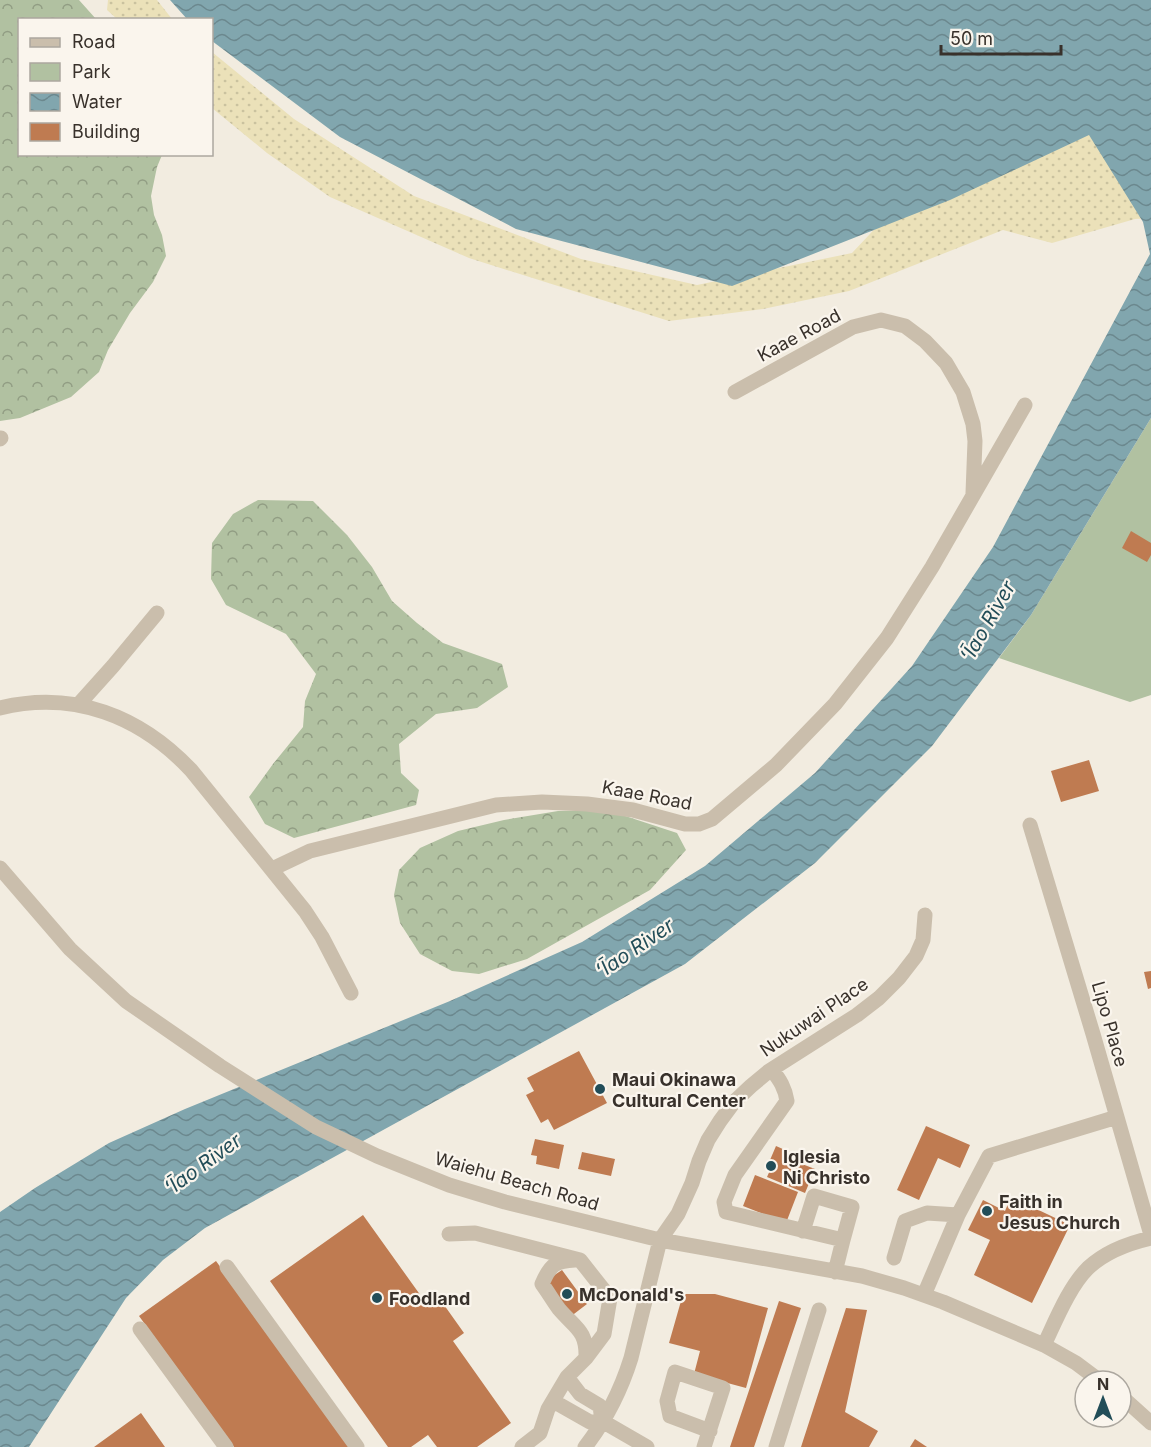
<svg xmlns="http://www.w3.org/2000/svg" width="1151" height="1447" font-family="Inter,sans-serif">
  <defs>
    <pattern id="forest-crowns" width="20" height="18" patternUnits="userSpaceOnUse" patternTransform="scale(1.5)"><rect width="20" height="18" fill="#b1c1a1"/><path d="M2 6a3 3 0 1 1 6 0M12 15a3 3 0 1 1 6 0" fill="none" stroke="#919d83"/></pattern>
    <pattern id="sand-dots" width="8" height="8" patternUnits="userSpaceOnUse" patternTransform="scale(1.5)"><rect width="8" height="8" fill="#ebe1b9"/><path d="M2 2h.1M6 6h.1" fill="none" stroke="#cac29f" stroke-width="1.8" stroke-linecap="round"/></pattern>
    <pattern id="water-waves" width="16" height="10" patternUnits="userSpaceOnUse" patternTransform="scale(1.5)"><rect width="16" height="10" fill="#81a6ae"/><path d="M0 5q4-4 8 0t8 0" fill="none" stroke="#6b888e"/></pattern>
  </defs>
  <rect width="100%" height="100%" fill="#f2ece0"/>
  <path fill="#b1c1a1" d="M 1151,418 L 1151,695 L 1130,702 L 999,658 L 1031,615 Z"/>
  <path fill="url(#forest-crowns)" d="M 0,0 L 79,0 L 96,19 L 20,20 L 20,154 L 162,155 L 157,167 L 151,196 L 154,215 L 162,235 L 166,256 L 153,282 L 130,313 L 108,350 L 99,372 L 71,397 L 20,418 L 0,421 Z
    M 258,500 L 313,501 L 347,535 L 372,567 L 392,601 L 417,623 L 443,643 L 502,664 L 508,687 L 477,708 L 436,714 L 399,744 L 401,773 L 419,790 L 416,805 L 294,838 L 265,824 L 249,797 L 273,764 L 303,727 L 305,701 L 316,674 L 286,634 L 226,605 L 211,579 L 212,543 L 233,514 Z
    M 607,810 L 677,833 L 686,850 L 650,890 L 527,959 L 479,974 L 452,971 L 420,954 L 400,923 L 394,895 L 399,870 L 420,848 L 458,831 L 504,820 L 558,811 Z"/>
  <path fill="url(#sand-dots)" d="M 108,0 L 157,0 L 172,19 L 117,19 L 107,10 Z
    M 1020,32 L 1151,218 L 1135,219 L 1052,243 L 1003,230 L 849,291 L 763,309 L 669,321 L 469,258 L 330,197 L 267,153 L 212,108 L 212,52 L 294,119 L 414,196 L 581,259 L 697,285 L 852,253 L 918,183 Z"/>
  <path fill="url(#water-waves)" d="M 170,0 L 1151,0 L 1151,418 L 1031,615 L 932,746 L 815,863 L 685,964 L 205,1228 L 163,1260 L 126,1298 L 29,1447 L 0,1447 L 0,1212 L 35,1188 L 109,1143 L 185,1109 L 450,1001 L 582,942 L 705,866 L 815,773 L 912,666 L 993,547 L 1150,254 L 1143,222 L 1089,135 L 950,200 L 732,286 L 516,229 L 340,137 L 212,41 L 212,20 L 187,19 Z"/>
  <path fill="#bf7b51" d="M 1131,531 L 1151,543 L 1151,555 L 1147,562 L 1122,548 Z
    M 1089,760 L 1099,791 L 1061,802 L 1051,771 Z
    M 1151,971 L 1151,988 L 1148,989 L 1144,972 Z
    M 579,1051 L 607,1103 L 554,1130 L 548,1119 L 541,1123 L 526,1095 L 534,1091 L 527,1078 Z
    M 926,1126 L 970,1145 L 960,1168 L 938,1158 L 919,1200 L 897,1190 Z
    M 535,1139 L 564,1145 L 559,1169 L 536,1164 L 537,1156 L 531,1155 Z
    M 776,1146 L 792,1153 L 789,1159 L 815,1169 L 805,1193 L 767,1177 L 771,1168 L 767,1167 Z
    M 582,1152 L 615,1159 L 611,1176 L 578,1169 Z
    M 755,1175 L 798,1192 L 786,1223 L 743,1206 Z
    M 1011,1197 L 1070,1225 L 1032,1303 L 974,1275 L 990,1240 L 968,1230 L 983,1200 L 1005,1211 Z
    M 363,1215 L 426,1303 L 437,1295 L 464,1333 L 453,1341 L 511,1423 L 477,1447 L 437,1447 L 428,1435 L 411,1447 L 388,1447 L 270,1281 Z
    M 216,1261 L 351,1447 L 234,1447 L 139,1316 Z
    M 562,1270 L 587,1304 L 570,1317 L 547,1280 Z
    M 683,1294 L 715,1294 L 768,1308 L 746,1388 L 694,1374 L 700,1351 L 669,1343 Z
    M 779,1301 L 801,1308 L 754,1447 L 730,1447 Z
    M 846,1308 L 867,1310 L 845,1412 L 878,1431 L 869,1447 L 801,1447 Z
    M 141,1413 L 165,1447 L 94,1447 Z
    M 915,1439 L 927,1447 L 910,1447 Z"/>
  <g fill="none" stroke-linecap="round" stroke-linejoin="round">
    <path stroke="#cabeac" stroke-width="15" d="M 735,392 L 853,327 L 881,320 L 905,326 L 925,341 L 946,363 L 963,392 L 973,424 L 975,441 L 973,493
      M 0,439 L 1,438
      M 78,705 L 113,666 L 157,613
      M 0,708 C 74,690 140,716 191,770 L 305,911 L 322,937 L 351,993
      M 1030,825 L 1093,1034 L 1151,1235
      M 0,868 L 70,949 L 126,1001 L 220,1066 L 316,1127 L 377,1156 L 449,1185 L 505,1202 L 660,1240 L 862,1276 L 904,1288 L 943,1302 L 1044,1345 L 1076,1363 L 1100,1381
      M 272,869 L 310,851 L 496,805 L 542,802 L 587,804 L 633,810 L 685,824 L 699,824 L 712,819 L 776,765 L 835,704 L 887,638 L 932,567 L 1025,405
      M 772,1070 C 780,1080 785,1088 787,1101 L 735,1175 L 724,1202 L 726,1212 L 843,1240 L 835,1272
      M 803,1231 L 814,1196 L 852,1207 L 843,1240
      M 449,1234 L 475,1233 L 580,1260 L 610,1298 L 604,1334 L 586,1358 L 567,1377 L 548,1409 L 540,1433 L 522,1447
      M 894,1258 L 905,1221 L 927,1213 L 958,1215
      M 575,1260 C 555,1261 550,1265 542,1284 C 548,1292 553,1301 559,1309 C 575,1328 587,1330 586,1358
      M 227,1267 L 357,1447
      M 924,1295 L 958,1215 L 989,1156 L 1117,1117
      M 140,1329 L 226,1447
      M 1044,1345 C 1056,1320 1069,1287 1088,1268 C 1105,1252 1129,1243 1151,1238
      M 567,1377 L 580,1394 L 600,1406 L 602,1421
      M 1121,1396 L 1151,1423
      M 553,1401 L 590,1422 L 602,1421
      M 602,1421 L 647,1447
      M 585,1447 C 606,1420 621,1390 631,1358 L 660,1240 L 678,1214 L 692,1183 L 699,1161 L 708,1140 L 720,1121 L 734,1102 L 751,1086 L 769,1071 L 857,1015 L 879,998 L 899,978 L 916,956 L 923,940 L 925,915
      M 704,1447 L 723,1388 L 675,1372 L 667,1401 L 670,1416 L 710,1431
      M 776,1447 L 819,1310"/>
  </g>
  <g fill="#224d58" stroke="#faf5ed" stroke-width="2">
    <circle cx="600" cy="1089" r="6"/>
    <circle cx="771" cy="1166" r="6"/>
    <circle cx="987" cy="1211" r="6"/>
    <circle cx="567" cy="1294" r="6"/>
    <circle cx="377" cy="1298" r="6"/>
  </g>
  <g text-anchor="middle" dominant-baseline="central" stroke-width="4.5" stroke-linejoin="round" paint-order="stroke">
    <g font-size="18" fill="#38312b" stroke="#faf5ed">
      <text transform="translate(799 335) rotate(-28)">Kaae Road</text>
      <text transform="translate(647 795) rotate(11)">Kaae Road</text>
      <text transform="translate(814 1017) rotate(-34)">Nukuwai Place</text>
      <text transform="translate(1110 1024) rotate(74)">Lipo Place</text>
      <text transform="translate(517 1181) rotate(16)">Waiehu Beach Road</text>
    </g>
    <g font-size="18" font-weight="bold" fill="#38312b" stroke="#faf5ed" text-anchor="start">
      <text x="612" y="1079">Maui Okinawa<tspan x="612" dy="21">Cultural Center</tspan></text>
      <text x="783" y="1156">Iglesia<tspan x="783" dy="21">Ni Christo</tspan></text>
      <text x="999" y="1201">Faith in<tspan x="999" dy="21">Jesus Church</tspan></text>
      <text x="579" y="1294">McDonald's</text>
      <text x="389" y="1298">Foodland</text>
    </g>
    <g font-size="20" font-style="italic" fill="#224d58" stroke="#faf5ed">
      <text transform="translate(988 621) rotate(-60)">ʻĪao River</text>
      <text transform="translate(635 948) rotate(-34)">ʻĪao River</text>
      <text transform="translate(203 1164) rotate(-36)">ʻĪao River</text>
    </g>
  </g>
  <rect x="18" y="18" width="195" height="138" fill="#faf5ed" stroke="#aca79f" stroke-width="1.5"/>
  <rect x="30" y="38" width="30" height="9" fill="#cabeac" stroke="#aca79f" stroke-width="1.5"/>
  <text x="72" y="48" font-size="18" fill="#38312b">Road</text>
  <rect x="30" y="63" width="30" height="18" fill="#b1c1a1" stroke="#aca79f" stroke-width="1.5"/>
  <text x="72" y="78" font-size="18" fill="#38312b">Park</text>
  <rect x="30" y="93" width="30" height="18" fill="url(#water-waves)" stroke="#aca79f" stroke-width="1.5"/>
  <text x="72" y="108" font-size="18" fill="#38312b">Water</text>
  <rect x="30" y="123" width="30" height="18" fill="#bf7b51" stroke="#aca79f" stroke-width="1.5"/>
  <text x="72" y="138" font-size="18" fill="#38312b">Building</text>
  <g transform="translate(1103 1399)"><circle r="28" fill="#faf5ed" stroke="#aca79f" stroke-width="1.5"/>
  <path d="M0-4.5L10 22L0 15L-10 22Z" fill="#224d58"/>
  <text y="-9" font-size="16" font-weight="bold" text-anchor="middle" fill="#38312b">N</text>
  </g>
  <path d="M941 45v9h120v-9" fill="none" stroke="#38312b" stroke-width="3"/>
  <text x="950" y="45" font-size="18" fill="#38312b" stroke="#faf5ed" stroke-width="4.5" paint-order="stroke">50 m</text>
</svg>
